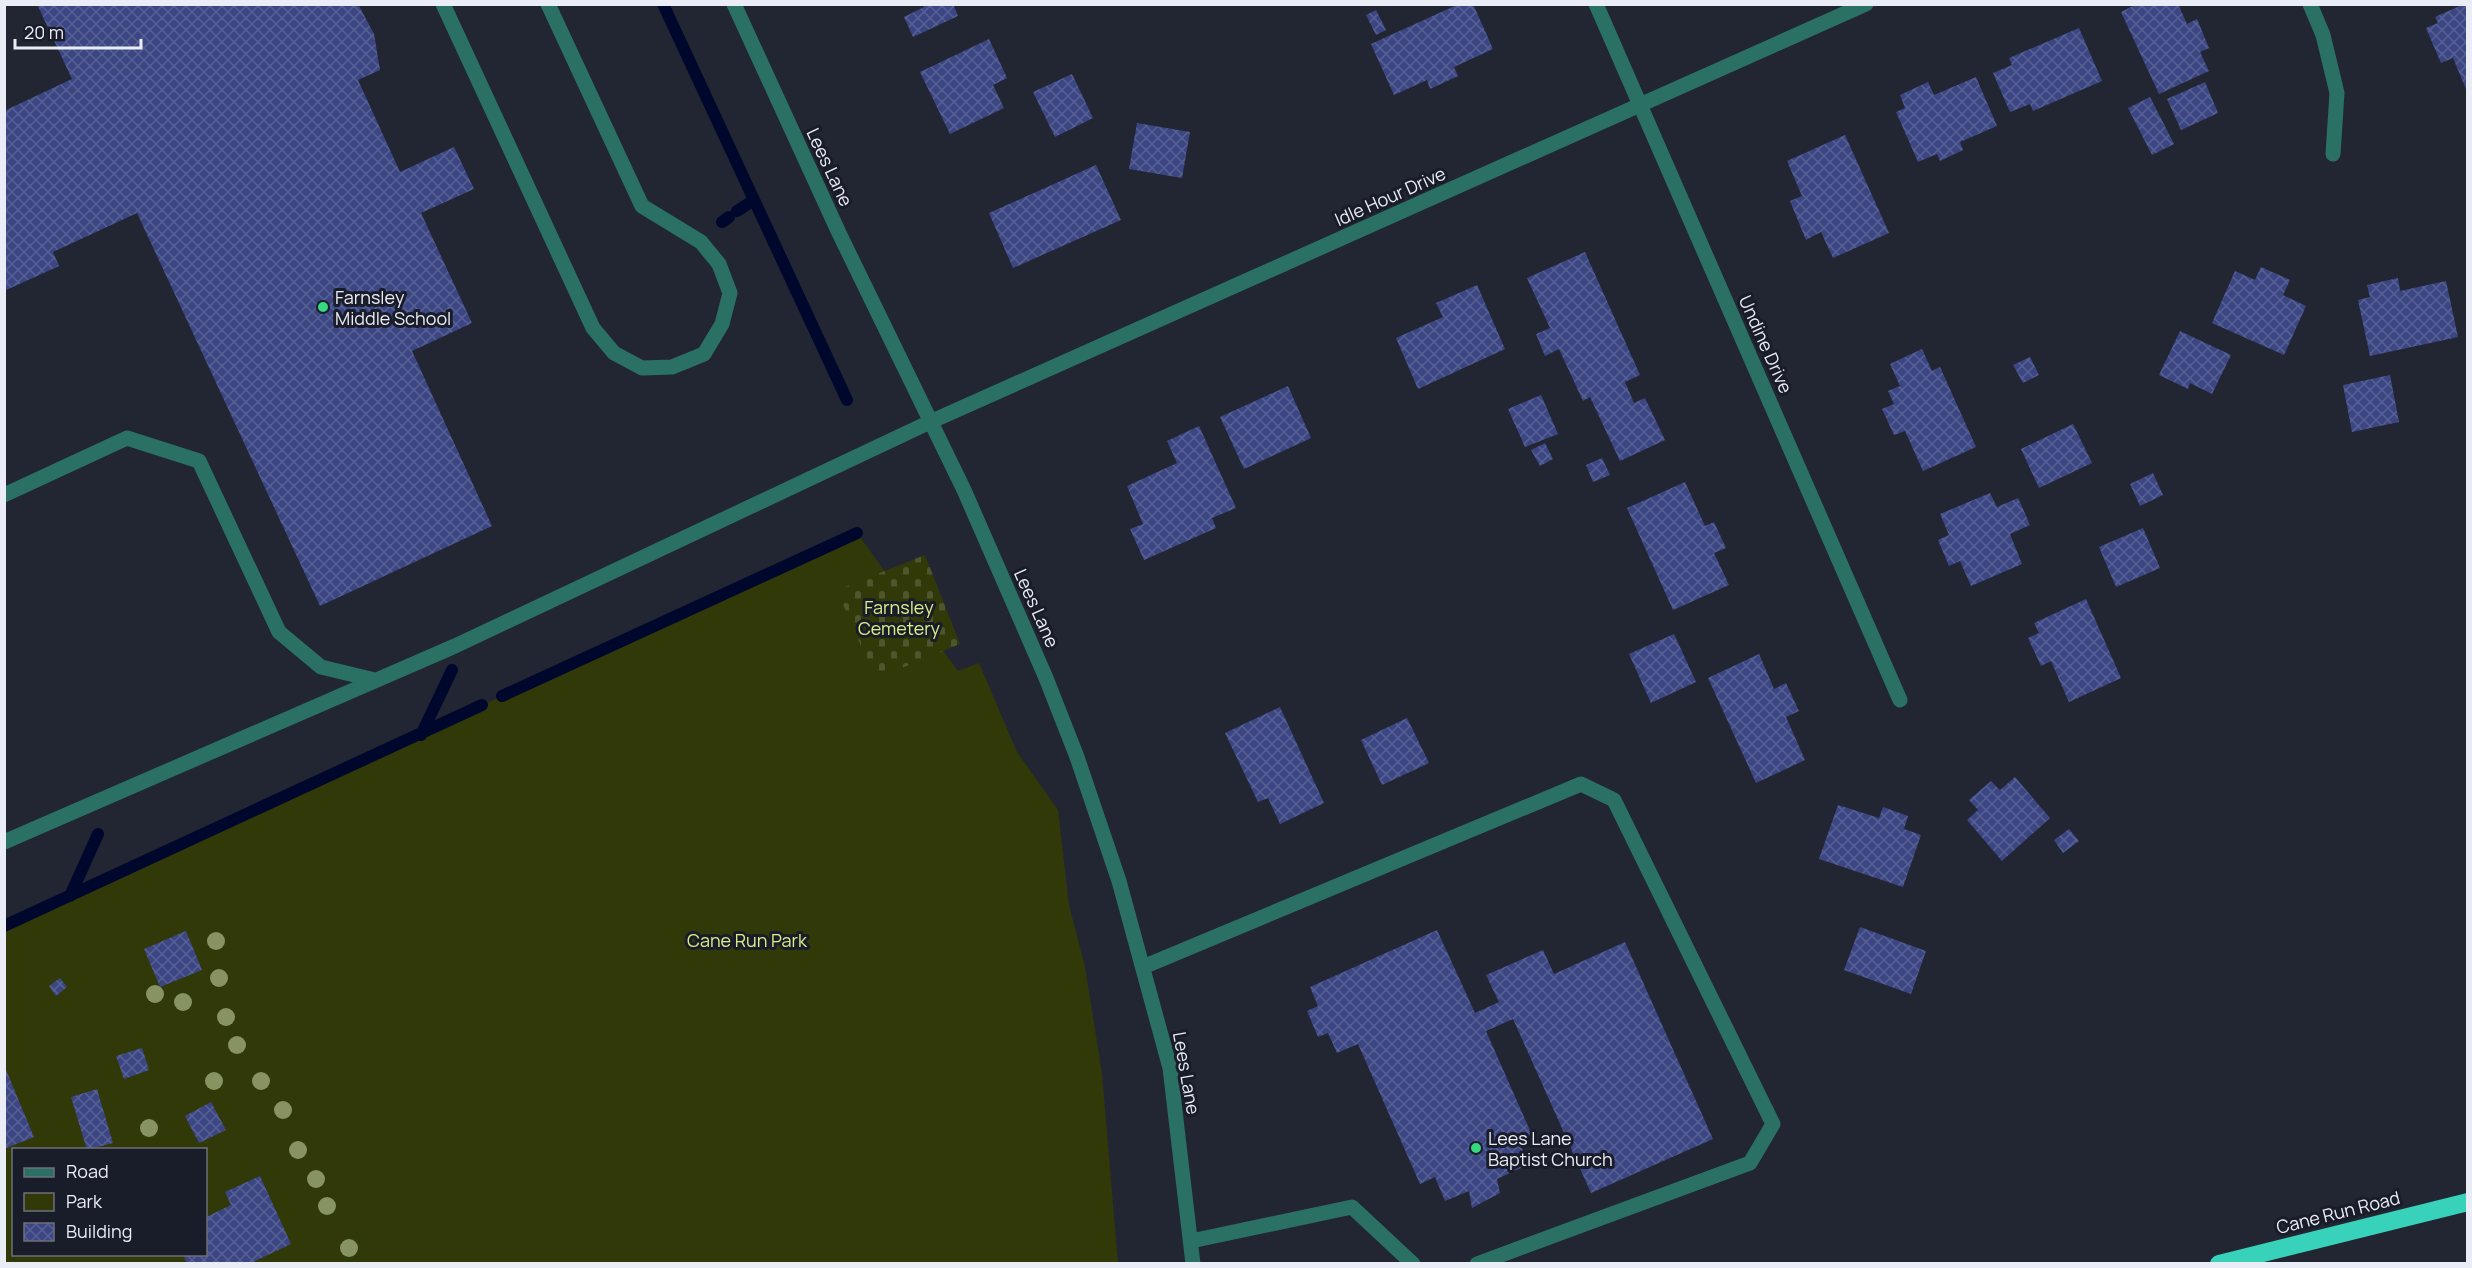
<svg xmlns="http://www.w3.org/2000/svg" width="2472" height="1268" font-family="Manrope,sans-serif">
  <defs>
    <pattern id="cemetery-stones" width="16" height="16" patternUnits="userSpaceOnUse" patternTransform="scale(1.5)"><rect width="16" height="16" fill="#313909"/><path d="M2 7V4a2 2 0 0 1 4 0v3zM10 15v-3a2 2 0 0 1 4 0v3z" fill="#4f562d"/></pattern>
    <pattern id="building-cross-hatch" width="8" height="8" patternUnits="userSpaceOnUse" patternTransform="scale(1.5)"><rect width="8" height="8" fill="#3b4683"/><path d="M0 0l8 8M0 8l8-8" fill="none" stroke="#586195"/></pattern>
  </defs>
  <rect width="100%" height="100%" fill="#222633"/>
  <path fill="#313909" fill-rule="evenodd" d="M 857,533 L 958,671 L 979,663 L 1017,752 L 1058,810 L 1069,905 L 1085,967 L 1102,1073 L 1118,1263 L 5,1263 L 4,925 ZM 14,1150 L 206,1150 L 206,1254 L 14,1254 Z"/>
  <path fill="url(#cemetery-stones)" d="M 925,555 L 960,644 L 875,679 L 837,590 Z"/>
  <g fill="none" stroke-linecap="round" stroke-linejoin="round">
    <path stroke="#00072d" stroke-width="12" d="M 663,4 L 847,400
      M 737,211 L 754,200
      M 722,222 L 729,217
      M 502,696 L 857,533
      M 421,735 L 452,670
      M 70,896 L 98,834
      M 4,926 L 482,705"/>
  </g>
  <path fill="url(#building-cross-hatch)" d="M 37,4 L 358,4 L 374,34 L 380,70 L 358,80 L 400,172 L 454,147 L 474,189 L 421,213 L 472,323 L 412,351 L 492,526 L 320,606 L 137,213 L 53,252 L 59,266 L 4,291 L 4,111 L 72,79 Z
    M 923,4 L 953,4 L 958,16 L 913,37 L 904,17 L 924,7 Z
    M 1459,4 L 1473,4 L 1493,49 L 1454,67 L 1458,76 L 1430,89 L 1427,80 L 1394,95 L 1371,44 Z
    M 2137,4 L 2178,4 L 2187,24 L 2197,19 L 2209,48 L 2200,52 L 2209,71 L 2159,94 L 2121,12 Z
    M 2464,4 L 2468,4 L 2466,89 L 2453,58 L 2441,63 L 2426,28 L 2438,23 L 2435,17 Z
    M 1376,10 L 1386,30 L 1376,35 L 1366,15 Z
    M 2079,28 L 2102,81 L 2033,111 L 2030,104 L 2010,112 L 1993,73 L 2012,65 L 2009,58 Z
    M 989,39 L 1007,78 L 993,85 L 1004,108 L 950,134 L 920,72 Z
    M 1072,74 L 1093,118 L 1055,137 L 1033,92 Z
    M 1976,77 L 1997,126 L 1960,142 L 1963,150 L 1940,161 L 1937,154 L 1918,162 L 1896,112 L 1905,108 L 1900,95 L 1928,82 L 1934,95 Z
    M 2205,82 L 2218,113 L 2181,130 L 2167,99 Z
    M 2150,97 L 2174,144 L 2152,155 L 2128,108 Z
    M 1137,123 L 1190,132 L 1182,178 L 1129,169 Z
    M 1845,135 L 1889,233 L 1833,258 L 1821,232 L 1806,240 L 1790,201 L 1802,196 L 1787,161 Z
    M 1096,165 L 1121,220 L 1013,268 L 989,213 Z
    M 1585,252 L 1640,375 L 1625,382 L 1634,403 L 1645,398 L 1665,440 L 1620,461 L 1590,397 L 1583,401 L 1559,349 L 1545,356 L 1536,334 L 1550,328 L 1527,278 Z
    M 2261,267 L 2290,280 L 2283,295 L 2306,306 L 2284,355 L 2212,323 L 2235,271 L 2255,280 Z
    M 2398,278 L 2400,291 L 2446,281 L 2458,337 L 2370,356 L 2358,300 L 2370,297 L 2367,285 Z
    M 1477,285 L 1505,349 L 1418,389 L 1396,338 L 1443,317 L 1436,303 Z
    M 2180,331 L 2231,355 L 2212,394 L 2190,383 L 2188,389 L 2159,375 Z
    M 1922,349 L 1932,371 L 1940,367 L 1976,447 L 1923,471 L 1905,431 L 1894,435 L 1882,409 L 1894,404 L 1888,391 L 1900,386 L 1890,364 Z
    M 2030,357 L 2039,375 L 2023,383 L 2013,365 Z
    M 2390,375 L 2399,422 L 2352,432 L 2343,385 Z
    M 1288,386 L 1311,438 L 1244,469 L 1220,417 Z
    M 1541,395 L 1558,434 L 1525,447 L 1508,409 Z
    M 2073,424 L 2092,463 L 2039,488 L 2021,449 Z
    M 1199,426 L 1236,508 L 1212,518 L 1216,528 L 1144,560 L 1130,529 L 1143,524 L 1127,486 L 1177,463 L 1167,441 Z
    M 1545,443 L 1553,459 L 1540,466 L 1531,450 Z
    M 1602,458 L 1610,475 L 1593,482 L 1586,465 Z
    M 2153,473 L 2163,495 L 2140,506 L 2130,484 Z
    M 1685,482 L 1705,526 L 1714,522 L 1726,548 L 1714,553 L 1729,585 L 1673,610 L 1627,508 Z
    M 1990,493 L 1997,507 L 2018,498 L 2020,502 L 2030,525 L 2010,534 L 2022,564 L 1971,586 L 1960,561 L 1949,566 L 1938,540 L 1949,535 L 1940,514 Z
    M 2143,528 L 2160,568 L 2116,587 L 2099,547 Z
    M 2086,599 L 2121,678 L 2069,702 L 2051,661 L 2041,666 L 2028,638 L 2039,633 L 2034,623 Z
    M 1674,634 L 1696,682 L 1651,703 L 1629,654 Z
    M 1759,654 L 1774,689 L 1786,683 L 1797,707 L 1799,711 L 1786,717 L 1805,760 L 1756,783 L 1708,678 Z
    M 1280,707 L 1324,803 L 1280,824 L 1268,798 L 1258,802 L 1225,733 Z
    M 1407,718 L 1429,763 L 1382,785 L 1361,740 Z
    M 2015,777 L 2050,818 L 2002,861 L 1967,820 L 1978,810 L 1969,800 L 1991,781 L 2000,790 Z
    M 1838,805 L 1879,818 L 1883,807 L 1908,816 L 1904,829 L 1921,835 L 1903,887 L 1819,859 Z
    M 2069,829 L 2079,841 L 2063,853 L 2054,840 Z
    M 1860,927 L 1926,951 L 1911,994 L 1844,970 Z
    M 1437,930 L 1475,1013 L 1499,1002 L 1486,975 L 1543,950 L 1554,974 L 1625,942 L 1713,1139 L 1591,1193 L 1513,1019 L 1486,1031 L 1532,1135 L 1518,1140 L 1529,1164 L 1497,1179 L 1500,1193 L 1472,1208 L 1469,1191 L 1445,1201 L 1435,1177 L 1420,1184 L 1358,1044 L 1337,1053 L 1328,1033 L 1318,1037 L 1307,1011 L 1318,1006 L 1310,987 Z
    M 186,931 L 202,970 L 160,987 L 144,949 Z
    M 60,978 L 67,987 L 56,996 L 49,986 Z
    M 142,1048 L 149,1070 L 124,1079 L 116,1056 Z
    M 4,1065 L 34,1137 L 4,1149 Z
    M 97,1089 L 113,1143 L 87,1150 L 71,1097 Z
    M 211,1102 L 226,1130 L 199,1143 L 185,1116 Z
    M 260,1176 L 291,1244 L 249,1264 L 187,1264 L 183,1254 L 206,1254 L 206,1217 L 231,1205 L 225,1192 Z"/>
  <g fill="none" stroke-linecap="round" stroke-linejoin="round">
    <path stroke="#2a7164" stroke-width="15" d="M 443,4 L 593,328 L 614,353 L 642,368 L 672,367 L 704,354 L 722,324 L 730,293 L 719,264 L 701,242 L 642,206 L 548,4
      M 734,4 L 839,233 L 964,490 L 1046,678 L 1077,757 L 1119,881 L 1170,1068 L 1193,1264
      M 1596,4 L 1900,700
      M 2310,4 L 2323,35 L 2337,93 L 2333,154
      M 4,495 L 127,438 L 199,461 L 279,632 L 321,667 L 375,680
      M 4,842 L 455,646 L 930,422 L 1866,4
      M 1143,967 L 1581,784 L 1614,800 L 1773,1124 L 1750,1163 L 1477,1264
      M 1191,1241 L 1352,1207 L 1413,1264"/>
    <path stroke="#38d2ba" stroke-width="18" d="M 2219,1264 L 2468,1202"/>
  </g>
  <g fill="#879461">
    <circle cx="216" cy="941" r="9"/>
    <circle cx="219" cy="978" r="9"/>
    <circle cx="155" cy="994" r="9"/>
    <circle cx="183" cy="1002" r="9"/>
    <circle cx="226" cy="1017" r="9"/>
    <circle cx="237" cy="1045" r="9"/>
    <circle cx="214" cy="1081" r="9"/>
    <circle cx="261" cy="1081" r="9"/>
    <circle cx="283" cy="1110" r="9"/>
    <circle cx="149" cy="1128" r="9"/>
    <circle cx="298" cy="1150" r="9"/>
    <circle cx="316" cy="1179" r="9"/>
    <circle cx="327" cy="1206" r="9"/>
    <circle cx="349" cy="1248" r="9"/>
  </g>
  <g fill="#36d880" stroke="#191c29" stroke-width="2">
    <circle cx="323" cy="307" r="6"/>
    <circle cx="1476" cy="1148" r="6"/>
  </g>
  <g text-anchor="middle" dominant-baseline="central" stroke-width="6" stroke-linejoin="round" paint-order="stroke">
    <g font-size="18" fill="#eaedf6" stroke="#191c29">
      <text transform="translate(830 167) rotate(65)">Lees Lane</text>
      <text transform="translate(1390 196) rotate(-24)">Idle Hour Drive</text>
      <text transform="translate(1766 344) rotate(66)">Undine Drive</text>
      <text transform="translate(1037 608) rotate(66)">Lees Lane</text>
      <text transform="translate(1187 1073) rotate(80)">Lees Lane</text>
      <text transform="translate(2338 1212) rotate(-14)">Cane Run Road</text>
    </g>
    <g font-size="18" fill="#eaedf6" stroke="#191c29" text-anchor="start">
      <text x="335" y="297">Farnsley<tspan x="335" dy="21">Middle School</tspan></text>
      <text x="1488" y="1138">Lees Lane<tspan x="1488" dy="21">Baptist Church</tspan></text>
    </g>
    <g font-size="18" fill="#d9ee86" stroke="#191c29">
      <text x="899" y="607">Farnsley<tspan x="899" dy="21">Cemetery</tspan></text>
      <text x="747" y="940">Cane Run Park</text>
    </g>
  </g>
  <rect width="2472" height="1268" fill="none" stroke="#eaedf6" stroke-width="12"/>
  <rect x="12" y="1148" width="195" height="108" fill="#191c29" stroke="#6d707b" stroke-width="1.5"/>
  <rect x="24" y="1168" width="30" height="9" fill="#2a7164" stroke="#6d707b" stroke-width="1.5"/>
  <text x="66" y="1178" font-size="18" fill="#eaedf6">Road</text>
  <rect x="24" y="1193" width="30" height="18" fill="#313909" stroke="#6d707b" stroke-width="1.5"/>
  <text x="66" y="1208" font-size="18" fill="#eaedf6">Park</text>
  <rect x="24" y="1223" width="30" height="18" fill="url(#building-cross-hatch)" stroke="#6d707b" stroke-width="1.5"/>
  <text x="66" y="1238" font-size="18" fill="#eaedf6">Building</text>
  <path d="M15 39v9h126v-9" fill="none" stroke="#eaedf6" stroke-width="3"/>
  <text x="24" y="39" font-size="18" fill="#eaedf6" stroke="#191c29" stroke-width="4.5" paint-order="stroke">20 m</text>
</svg>
